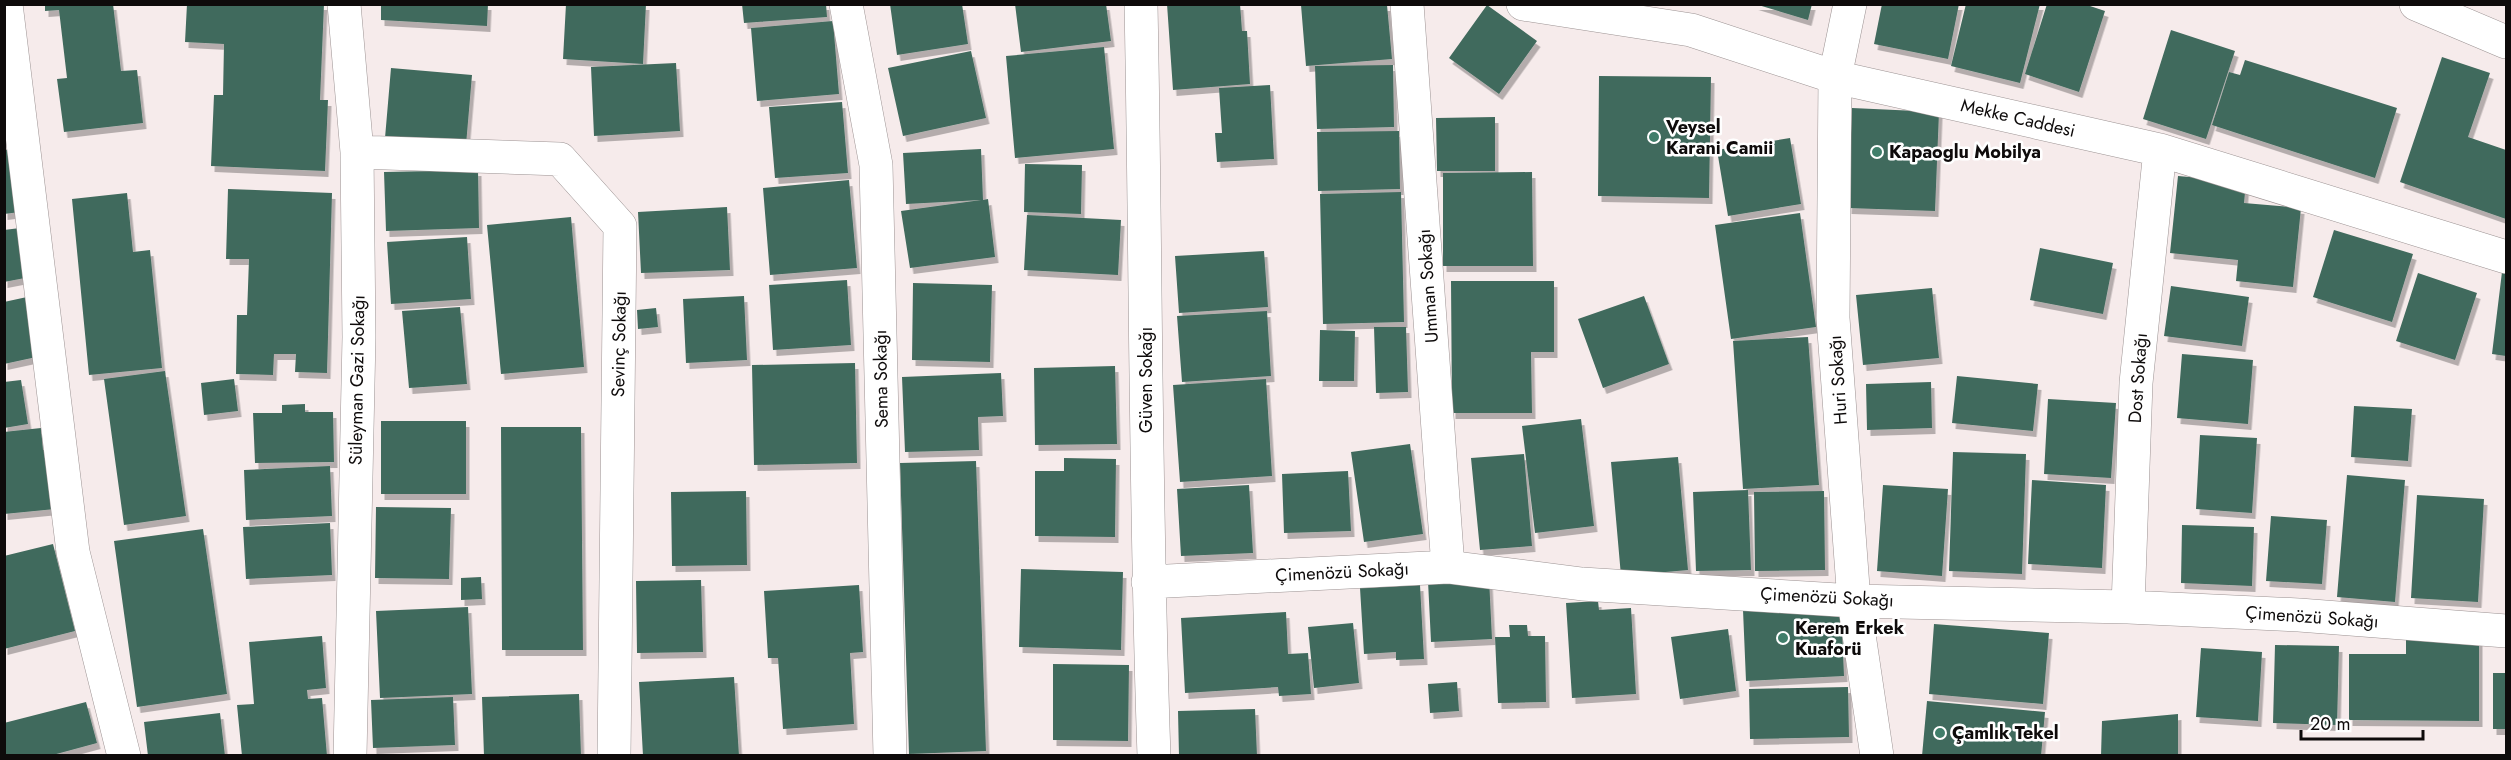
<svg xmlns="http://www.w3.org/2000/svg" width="2511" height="760" font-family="Jost,sans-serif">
  <defs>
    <filter id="shadow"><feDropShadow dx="3.5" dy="6" stdDeviation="0" flood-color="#0004"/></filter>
  </defs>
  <rect width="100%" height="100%" fill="#f6ebeb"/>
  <path fill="#416a5d" filter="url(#shadow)" d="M 45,4 L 113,4 L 121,71 L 137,70 L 143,123 L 64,132 L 57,79 L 67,78 L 59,10 L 45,11 Z
    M 187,4 L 324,4 L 320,100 L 328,100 L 325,171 L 211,166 L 214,95 L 223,95 L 224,44 L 185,42 Z
    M 381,4 L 488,4 L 487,26 L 381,20 Z
    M 566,4 L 646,4 L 643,64 L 563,59 Z
    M 742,4 L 826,4 L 827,17 L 744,23 Z
    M 890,4 L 962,4 L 968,44 L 897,55 Z
    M 1015,4 L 1106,4 L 1111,41 L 1021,52 Z
    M 1167,4 L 1240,4 L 1242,31 L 1247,31 L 1250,84 L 1173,90 Z
    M 1755,4 L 1812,4 L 1808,20 Z
    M 1882,4 L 1959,4 L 1948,59 L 1874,44 Z
    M 1966,4 L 2040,4 L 2020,83 L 1951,66 Z
    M 2047,4 L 2084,4 L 2105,11 L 2079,92 L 2025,74 Z
    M 1301,5 L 1387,5 L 1392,59 L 1306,66 Z
    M 1487,5 L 1537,41 L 1499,94 L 1449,58 Z
    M 833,21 L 839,94 L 757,101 L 751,28 Z
    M 2171,30 L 2235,51 L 2206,139 L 2143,119 Z
    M 1104,47 L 1114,149 L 1015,158 L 1006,56 Z
    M 971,51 L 986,118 L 903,136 L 888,68 Z
    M 2442,57 L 2490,73 L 2468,137 L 2506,150 L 2506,219 L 2400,182 Z
    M 2245,60 L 2397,108 L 2375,178 L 2212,125 L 2229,72 L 2240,75 Z
    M 676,63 L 680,131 L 594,136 L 591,67 Z
    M 1393,65 L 1394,127 L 1317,129 L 1315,66 Z
    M 391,68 L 472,75 L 466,145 L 385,138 Z
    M 1599,76 L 1711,77 L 1709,198 L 1598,196 Z
    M 1270,85 L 1274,159 L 1217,162 L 1215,133 L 1222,133 L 1219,88 Z
    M 842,102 L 848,173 L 775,178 L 769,107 Z
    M 1852,108 L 1939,112 L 1935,211 L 1848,208 Z
    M 1495,117 L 1495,171 L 1437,171 L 1436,118 Z
    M 1399,131 L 1400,189 L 1318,191 L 1317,132 Z
    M 1790,138 L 1801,204 L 1728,216 L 1717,150 Z
    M 11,149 L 20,212 L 4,214 L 4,150 Z
    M 981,149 L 983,200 L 988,199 L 995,257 L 910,268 L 901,211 L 981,200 L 906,204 L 903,153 Z
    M 1025,164 L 1082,165 L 1081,214 L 1024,212 Z
    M 478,170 L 479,228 L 386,231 L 384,172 Z
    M 1532,172 L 1533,266 L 1443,266 L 1443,173 Z
    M 2178,176 L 2246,182 L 2244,203 L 2301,208 L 2293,287 L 2236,281 L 2238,260 L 2170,253 Z
    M 849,180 L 857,268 L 770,275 L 763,188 Z
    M 228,189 L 332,193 L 327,373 L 295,372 L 296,354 L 274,354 L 273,375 L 236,374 L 237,315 L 247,315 L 249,259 L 226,259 Z
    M 1401,192 L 1404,322 L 1323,324 L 1320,194 Z
    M 127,193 L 133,252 L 150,250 L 162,368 L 89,375 L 72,199 Z
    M 727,207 L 730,270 L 641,273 L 638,212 Z
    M 1800,213 L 1816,327 L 1731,339 L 1715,225 Z
    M 1027,215 L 1121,220 L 1118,275 L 1024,270 Z
    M 571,217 L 584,367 L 501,374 L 487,225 Z
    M 20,228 L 30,277 L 4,282 L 4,230 Z
    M 2334,230 L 2413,254 L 2392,322 L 2313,297 Z
    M 467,237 L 471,299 L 391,304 L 387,242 Z
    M 2040,248 L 2113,263 L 2103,314 L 2030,300 Z
    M 1264,251 L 1268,307 L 1179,313 L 1175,256 Z
    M 2502,272 L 2506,273 L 2506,356 L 2492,354 Z
    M 2418,273 L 2477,293 L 2455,360 L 2396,341 Z
    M 847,280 L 851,345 L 773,350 L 769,285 Z
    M 1451,281 L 1554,281 L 1554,352 L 1531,352 L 1532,413 L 1452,413 Z
    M 913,283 L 992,285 L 990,362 L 912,360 Z
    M 2171,286 L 2249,297 L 2242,346 L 2164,336 Z
    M 1932,288 L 1939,358 L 1863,365 L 1856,295 Z
    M 744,296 L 747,360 L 686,363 L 683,299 Z
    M 1644,296 L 1669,364 L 1603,388 L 1578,319 Z
    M 27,297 L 41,356 L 4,364 L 4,302 Z
    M 460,307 L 467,384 L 409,388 L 402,311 Z
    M 656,308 L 658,327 L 638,329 L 637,310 Z
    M 1267,311 L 1271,376 L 1182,382 L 1177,316 Z
    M 1374,327 L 1406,327 L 1408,392 L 1376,393 Z
    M 1320,330 L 1355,331 L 1354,381 L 1319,381 Z
    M 1808,337 L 1819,485 L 1743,489 L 1733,341 Z
    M 2182,354 L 2253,360 L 2248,424 L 2177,418 Z
    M 855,363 L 857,463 L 754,465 L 752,365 Z
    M 1115,366 L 1117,444 L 1035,445 L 1034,368 Z
    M 165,371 L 186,516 L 124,525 L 104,379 Z
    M 1001,373 L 1003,416 L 978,417 L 979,450 L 905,452 L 902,377 Z
    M 1957,376 L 2038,384 L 2033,431 L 1952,423 Z
    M 234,379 L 238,411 L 204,415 L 201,383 Z
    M 1266,379 L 1272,476 L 1180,482 L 1173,385 Z
    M 21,380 L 28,424 L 4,428 L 4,382 Z
    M 1931,382 L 1932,428 L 1867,430 L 1866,384 Z
    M 2048,399 L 2116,403 L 2111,478 L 2044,474 Z
    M 305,404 L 305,412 L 333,412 L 334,462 L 255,463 L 253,413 L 282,413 L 282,405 Z
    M 2354,406 L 2412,409 L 2408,461 L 2351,457 Z
    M 1581,419 L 1594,526 L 1535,533 L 1522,426 Z
    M 381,421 L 466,421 L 466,494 L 381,494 Z
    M 501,427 L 581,427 L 583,650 L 502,650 Z
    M 41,428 L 43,450 L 49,449 L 55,509 L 4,514 L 4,454 L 6,453 L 4,432 Z
    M 2200,435 L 2257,438 L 2252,513 L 2196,509 Z
    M 1410,444 L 1423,534 L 1364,542 L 1351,452 Z
    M 1953,452 L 2026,454 L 2022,574 L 1949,571 Z
    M 1524,454 L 1532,546 L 1480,550 L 1471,458 Z
    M 1678,457 L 1688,570 L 1621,576 L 1611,462 Z
    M 1064,458 L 1116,459 L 1115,537 L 1035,536 L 1035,471 L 1064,471 Z
    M 976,461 L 986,751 L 909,754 L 900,463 Z
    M 330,466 L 332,516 L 246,520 L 244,470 Z
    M 1348,471 L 1351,531 L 1284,533 L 1282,474 Z
    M 2347,475 L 2405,480 L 2395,602 L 2337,597 Z
    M 2032,480 L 2106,485 L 2102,568 L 2028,564 Z
    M 1249,485 L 1253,553 L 1181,556 L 1177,489 Z
    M 1883,485 L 1948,489 L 1942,576 L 1877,571 Z
    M 1748,490 L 1751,570 L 1696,571 L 1693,492 Z
    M 746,491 L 747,565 L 672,566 L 671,492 Z
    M 1824,491 L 1825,570 L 1755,571 L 1754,492 Z
    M 2417,495 L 2484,499 L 2478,602 L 2411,598 Z
    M 376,507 L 451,508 L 449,579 L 375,578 Z
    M 2271,516 L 2327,520 L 2322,584 L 2266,581 Z
    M 330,523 L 332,575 L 246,579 L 243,527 Z
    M 2182,525 L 2254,527 L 2252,586 L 2181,583 Z
    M 203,529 L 227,694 L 137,707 L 114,541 Z
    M 53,544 L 75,631 L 4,649 L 4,556 Z
    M 1021,569 L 1123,572 L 1121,650 L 1019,647 Z
    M 481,577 L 482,599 L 461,600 L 461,578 Z
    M 1489,578 L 1492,639 L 1431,642 L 1428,581 Z
    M 701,580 L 703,652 L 637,653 L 636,581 Z
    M 859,585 L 863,652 L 850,653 L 854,724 L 783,729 L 778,658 L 768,658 L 764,591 Z
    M 1420,585 L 1424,659 L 1396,660 L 1396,652 L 1364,654 L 1360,588 Z
    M 1598,601 L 1599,610 L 1631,608 L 1636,694 L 1572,698 L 1566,603 Z
    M 1841,606 L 1844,676 L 1746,681 L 1743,610 Z
    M 468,607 L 472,694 L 380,698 L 376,611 Z
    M 1286,612 L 1288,654 L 1308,653 L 1311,694 L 1279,696 L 1278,687 L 1185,693 L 1181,618 Z
    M 1353,623 L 1359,683 L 1314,688 L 1308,627 Z
    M 1934,624 L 2049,633 L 2043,704 L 1929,694 Z
    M 1509,625 L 1527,625 L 1528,636 L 1545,636 L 1546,702 L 1498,703 L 1495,637 L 1510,637 Z
    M 1728,629 L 1736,691 L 1680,699 L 1671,637 Z
    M 322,636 L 326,688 L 307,690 L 308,699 L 322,698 L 327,756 L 242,756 L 237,705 L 254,704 L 249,642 Z
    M 2406,639 L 2479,640 L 2479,721 L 2349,720 L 2349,654 L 2406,654 Z
    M 2275,645 L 2339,646 L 2337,725 L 2273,723 Z
    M 2201,648 L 2262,652 L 2258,721 L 2196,717 Z
    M 1053,664 L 1129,665 L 1128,741 L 1053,740 Z
    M 2493,673 L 2506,673 L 2506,729 L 2493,729 Z
    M 734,677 L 739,756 L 643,756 L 639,682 Z
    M 1457,682 L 1459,711 L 1430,713 L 1428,684 Z
    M 1848,687 L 1849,737 L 1750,739 L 1749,689 Z
    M 579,694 L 581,756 L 484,756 L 482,697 Z
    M 453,697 L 455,745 L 373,748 L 371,700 Z
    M 1927,701 L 2045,712 L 2041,756 L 1922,756 Z
    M 86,702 L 97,743 L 49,756 L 4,756 L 4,723 Z
    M 1255,709 L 1257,756 L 1179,756 L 1178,711 Z
    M 220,713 L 225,756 L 148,756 L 144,722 Z
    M 2178,714 L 2178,756 L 2101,756 L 2102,721 Z"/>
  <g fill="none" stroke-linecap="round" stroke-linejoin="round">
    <g stroke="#9c9393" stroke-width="34">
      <path id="minor" d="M 6,4 L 73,552 L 124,756
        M 344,4 L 357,152 L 359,337 L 350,756
        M 846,4 L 876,165 L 890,756
        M 1141,4 C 1146,255 1145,505 1154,756
        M 1407,4 L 1448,567
        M 1523,4 L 1691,30 L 1835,77 L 2160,150 L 2506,257
        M 1850,4 L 1835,77 L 1833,318 L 1854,601 L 1877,756
        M 2416,4 L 2506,42
        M 357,152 L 560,159 L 620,226 L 614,756
        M 1148,582 L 1448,567 L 1582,584 L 1854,601 L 2128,607 L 2299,615 L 2506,631
        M 2128,607 L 2136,383 L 2160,150"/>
    </g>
    <use href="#minor" stroke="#fff" stroke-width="33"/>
  </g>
  <g fill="#407e6a" stroke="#fff" stroke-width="2">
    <circle cx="1654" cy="137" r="6"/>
    <circle cx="1877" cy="152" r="6"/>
    <circle cx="1783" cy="638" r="6"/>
    <circle cx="1940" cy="733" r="6"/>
  </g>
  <g text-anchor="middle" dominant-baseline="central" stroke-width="5" stroke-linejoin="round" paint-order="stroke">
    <g font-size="18" fill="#0e0b0b" stroke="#fff">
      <text transform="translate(2018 118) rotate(13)">Mekke Caddesi</text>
      <text transform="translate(1428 286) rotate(-94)">Umman Sokağı</text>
      <text transform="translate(619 344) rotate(-89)">Sevinç Sokağı</text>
      <text transform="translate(2138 378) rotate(-86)">Dost Sokağı</text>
      <text transform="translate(881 379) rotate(-91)">Sema Sokağı</text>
      <text transform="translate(357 380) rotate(-89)">Süleyman Gazi Sokağı</text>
      <text transform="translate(1146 380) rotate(-90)">Güven Sokağı</text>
      <text transform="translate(1838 380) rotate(-94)">Huri Sokağı</text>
      <text transform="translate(1342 572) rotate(-3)">Çimenözü Sokağı</text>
      <text transform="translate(1827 597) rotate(3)">Çimenözü Sokağı</text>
      <text transform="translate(2312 617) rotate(4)">Çimenözü Sokağı</text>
    </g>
    <g font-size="18" font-weight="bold" fill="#0e0b0b" stroke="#fff" text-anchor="start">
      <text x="1666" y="127">Veysel<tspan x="1666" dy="21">Karani Camii</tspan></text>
      <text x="1889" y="152">Kapaoglu Mobilya</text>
      <text x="1795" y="628">Kerem Erkek<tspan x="1795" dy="21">Kuaforü</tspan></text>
      <text x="1952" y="733">Çamlık Tekel</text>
    </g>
  </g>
  <rect width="2511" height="760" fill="none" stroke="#0e0b0b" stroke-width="12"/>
  <path d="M2301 730v9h122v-9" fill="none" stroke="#0e0b0b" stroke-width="3"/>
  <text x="2310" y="730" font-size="18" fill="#0e0b0b" stroke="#ffffff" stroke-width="4.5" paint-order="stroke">20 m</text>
</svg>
